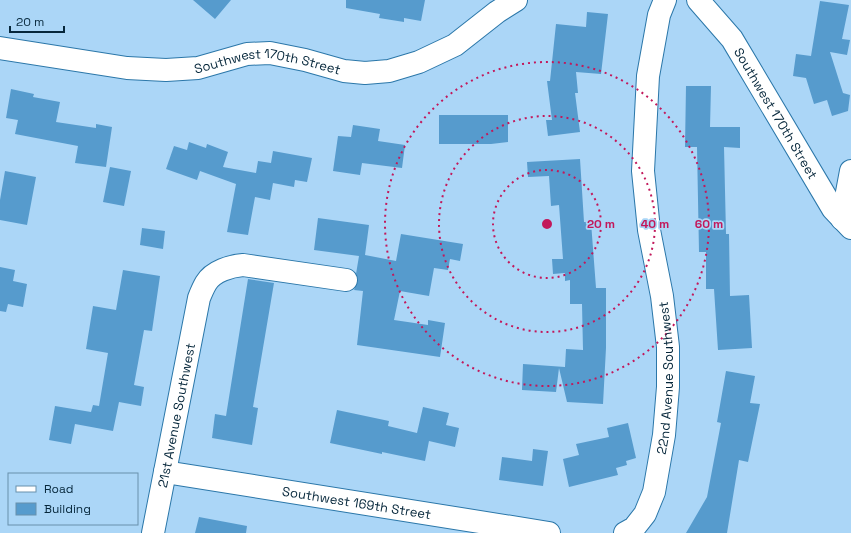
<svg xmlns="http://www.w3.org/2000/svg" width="851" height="533" font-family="'Space Grotesk',sans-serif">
  <rect width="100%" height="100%" fill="#abd6f7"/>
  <path fill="#569bcd" d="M 193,0 L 231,0 L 215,19 Z
    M 346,0 L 425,0 L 421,21 L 404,18 L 404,22 L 379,18 L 380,14 L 346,8 Z
    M 820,1 L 849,5 L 842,39 L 850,40 L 847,55 L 830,52 L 843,93 L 850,95 L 848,111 L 832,116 L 827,100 L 814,104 L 806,78 L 793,76 L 796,54 L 811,56 Z
    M 587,12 L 608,14 L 601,74 L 576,72 L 578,93 L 575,93 L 580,132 L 548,136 L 546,120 L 552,120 L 547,81 L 550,81 L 556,24 L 586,27 Z
    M 686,86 L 711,86 L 710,127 L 740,127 L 740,148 L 724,147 L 726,234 L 729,234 L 730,296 L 749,295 L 752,348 L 718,350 L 714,289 L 706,289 L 706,252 L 699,252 L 697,147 L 685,147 Z
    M 11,89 L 34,94 L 33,97 L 60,102 L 56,122 L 96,128 L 96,124 L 112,127 L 106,167 L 75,163 L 78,146 L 15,134 L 18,120 L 6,118 Z
    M 439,115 L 508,115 L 508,142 L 491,144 L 439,144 Z
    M 353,125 L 380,129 L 378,141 L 405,145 L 402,168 L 362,163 L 360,175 L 333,171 L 338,136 L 351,137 Z
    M 189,142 L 206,148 L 207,144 L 228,152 L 223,167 L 256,173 L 258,161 L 271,163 L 273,151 L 312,158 L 307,182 L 295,180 L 294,187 L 273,183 L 270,200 L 255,197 L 248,235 L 227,232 L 236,184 L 200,171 L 197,180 L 166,169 L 174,146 L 187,150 Z
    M 580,159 L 584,222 L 591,222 L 596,288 L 606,288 L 606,348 L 603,404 L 567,402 L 559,368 L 556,392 L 522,390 L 523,364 L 565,367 L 566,349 L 583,350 L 582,304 L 570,304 L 570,280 L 565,281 L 565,273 L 553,274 L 552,259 L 563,259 L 559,205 L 551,206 L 549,176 L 528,177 L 527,162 Z
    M 110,167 L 131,171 L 124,206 L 103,202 Z
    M 5,171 L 36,177 L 27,225 L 0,220 L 0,200 Z
    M 318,218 L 369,225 L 365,255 L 396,261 L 401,234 L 463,244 L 460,261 L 450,259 L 448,270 L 434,268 L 429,296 L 400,291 L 394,320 L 428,325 L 428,320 L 445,323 L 440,357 L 357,345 L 363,291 L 354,290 L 358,281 L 356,274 L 359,256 L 314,250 Z
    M 142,228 L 165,231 L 163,249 L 140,245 Z
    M 0,267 L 15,270 L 13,281 L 27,284 L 23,307 L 8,304 L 6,312 L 0,311 Z
    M 123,270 L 160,276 L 152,331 L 144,330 L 134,385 L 144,387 L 141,406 L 119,402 L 113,431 L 75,424 L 71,444 L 49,440 L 55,406 L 91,412 L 93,405 L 99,406 L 108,353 L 86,349 L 93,306 L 116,310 Z
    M 248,279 L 274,283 L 253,407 L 258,408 L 252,445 L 212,438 L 215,414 L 226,416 Z
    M 726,371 L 755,376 L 750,403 L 760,404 L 748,462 L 739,460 L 727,533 L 686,533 L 707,497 L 721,423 L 717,422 Z
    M 423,407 L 449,413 L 446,425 L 459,428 L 455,447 L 429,441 L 425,461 L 382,452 L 382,454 L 330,443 L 337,410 L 389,421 L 388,426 L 417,433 Z
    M 628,423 L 636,458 L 626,461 L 627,465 L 616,468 L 618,475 L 569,487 L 563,459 L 579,455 L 576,444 L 609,437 L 607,428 Z
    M 533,449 L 548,451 L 543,486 L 499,480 L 502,457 L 532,461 Z
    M 199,517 L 247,526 L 246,533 L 195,533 Z"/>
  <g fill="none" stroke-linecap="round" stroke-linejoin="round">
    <g stroke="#2b77a9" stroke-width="24">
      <g id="minor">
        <path id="s1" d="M 698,0 L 732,39 L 833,209 L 851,228"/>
        <path id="s2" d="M 0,48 L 127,68 L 166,70 L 198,68 L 247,54 L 270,53 L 305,60 L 344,71 L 365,73 L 389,71 L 419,62 L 455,45 L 497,12 L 516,0"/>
        <path d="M 842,219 L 851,171"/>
        <path id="s3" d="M 165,472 L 549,533"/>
        <path id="s4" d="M 153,533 L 199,298 C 201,293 203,288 206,283 C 213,271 231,266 243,265 L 346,280"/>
        <path id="s5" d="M 625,533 L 634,528 L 645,514 L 654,492 L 664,435 L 668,387 L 668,347 L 662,296 L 649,230 L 643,171 L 648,76 L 659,15 L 665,0"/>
      </g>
    </g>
    <use href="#minor" stroke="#fff" stroke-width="22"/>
  </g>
  <g fill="none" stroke="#c2185b" stroke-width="2" stroke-dasharray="2 4">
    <circle cx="547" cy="224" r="54"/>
    <circle cx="547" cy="224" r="108"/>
    <circle cx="547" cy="224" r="162"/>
  </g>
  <g text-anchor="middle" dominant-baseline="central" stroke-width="3.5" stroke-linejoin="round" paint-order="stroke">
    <g font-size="13" fill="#06273b" stroke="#abd6f7">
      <text stroke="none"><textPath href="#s2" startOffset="271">Southwest 170th Street</textPath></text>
      <text stroke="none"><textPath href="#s1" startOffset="138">Southwest 170th Street</textPath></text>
      <text stroke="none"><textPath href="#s5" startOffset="167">22nd Avenue Southwest</textPath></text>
      <text stroke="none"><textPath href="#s4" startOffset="120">21st Avenue Southwest</textPath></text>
      <text stroke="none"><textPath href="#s3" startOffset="194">Southwest 169th Street</textPath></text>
    </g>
  </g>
  <circle cx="547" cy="224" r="6" fill="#c2185b" stroke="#abd6f7" stroke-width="2"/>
  <g font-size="12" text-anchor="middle" font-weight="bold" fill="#c2185b" stroke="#abd6f7" stroke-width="3.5" stroke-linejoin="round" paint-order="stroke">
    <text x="601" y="228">20 m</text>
    <text x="655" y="228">40 m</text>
    <text x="709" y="228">60 m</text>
  </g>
  <rect x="8" y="473" width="130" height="52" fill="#abd6f7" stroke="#6990ac"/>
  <rect x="16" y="486" width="20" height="6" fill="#ffffff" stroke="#6990ac"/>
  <text x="44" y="493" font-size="12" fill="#06273b">Road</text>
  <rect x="16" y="503" width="20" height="12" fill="#569bcd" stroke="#6990ac"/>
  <text x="44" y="513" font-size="12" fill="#06273b">Building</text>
  <path d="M10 26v6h54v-6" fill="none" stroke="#06273b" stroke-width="2"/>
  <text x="16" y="26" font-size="12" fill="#06273b" stroke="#abd6f7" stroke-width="3" paint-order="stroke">20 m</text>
</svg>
